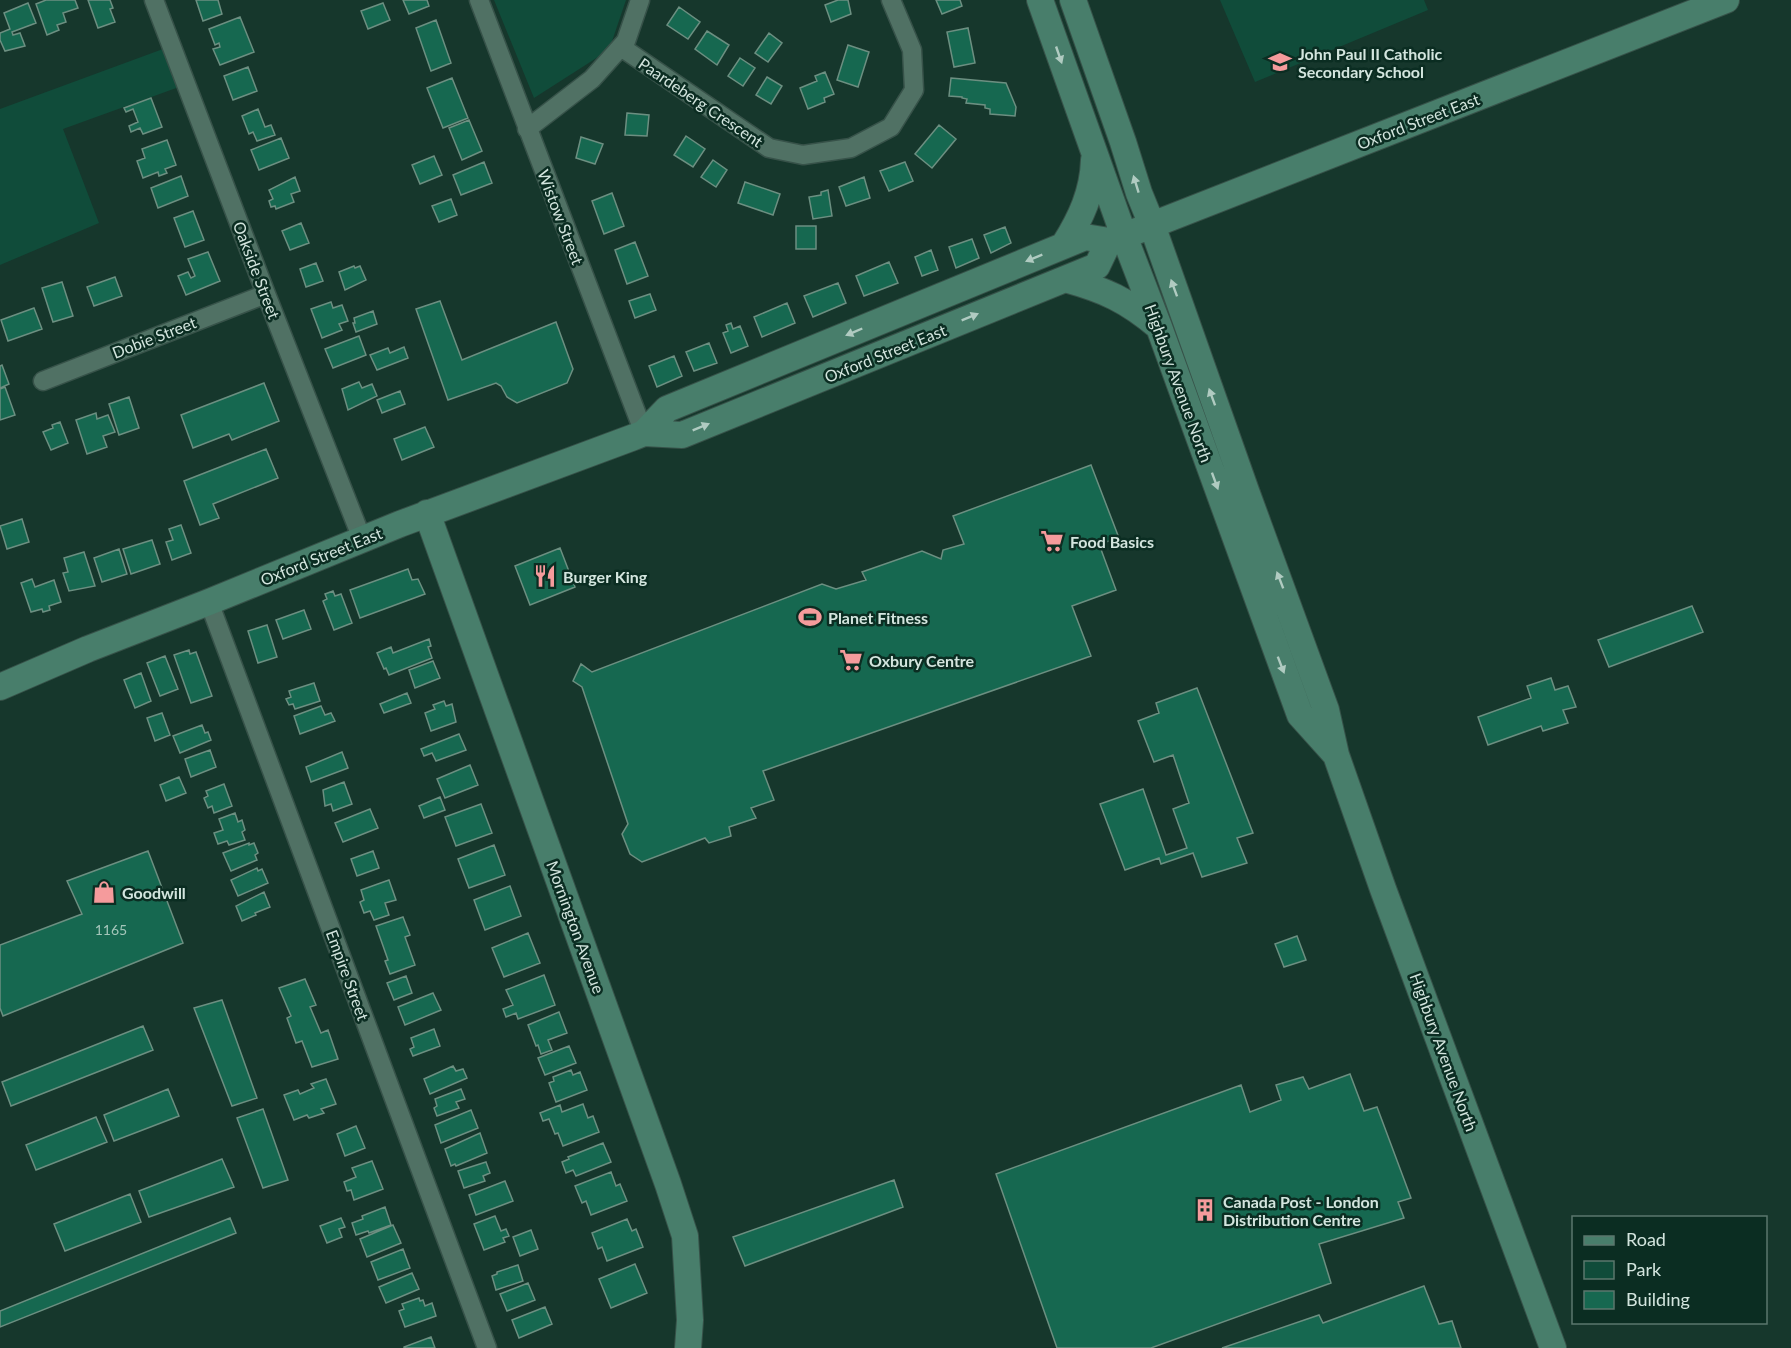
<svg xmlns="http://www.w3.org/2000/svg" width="1791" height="1348" font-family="Lato,sans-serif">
  <rect width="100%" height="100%" fill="#16372c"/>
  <path fill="#104c3a" d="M 494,0 L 626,0 L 609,50 L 534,98 Z
    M 1220,0 L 1424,0 L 1428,10 L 1255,82 Z
    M 163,49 L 179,87 L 63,129 L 99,223 L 0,265 L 0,109 Z"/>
  <path fill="#166850" stroke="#6c8f81" stroke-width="1.5" d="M 46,0 L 75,0 L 78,8 L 63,13 L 66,22 L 57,25 L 59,30 L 47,35 L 36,4 Z
    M 88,0 L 110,0 L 113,8 L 110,9 L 115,22 L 98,28 Z
    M 196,0 L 218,0 L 222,14 L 203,21 Z
    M 403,0 L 427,0 L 429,6 L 409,14 Z
    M 838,0 L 848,0 L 851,14 L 831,22 L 825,5 Z
    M 936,0 L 960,0 L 962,6 L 942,14 Z
    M 28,3 L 36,23 L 12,32 L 13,35 L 20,33 L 25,46 L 5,51 L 0,40 L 0,33 L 10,29 L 4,13 Z
    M 383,3 L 390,20 L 368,29 L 361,11 Z
    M 679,7 L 700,22 L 688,39 L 667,25 Z
    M 240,17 L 254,52 L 220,65 L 213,49 L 220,47 L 219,43 L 215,45 L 209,29 Z
    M 436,20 L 451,63 L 431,71 L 416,28 Z
    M 968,28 L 975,63 L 954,67 L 947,32 Z
    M 707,31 L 729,45 L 717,65 L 695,49 Z
    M 769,33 L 782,43 L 768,62 L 755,53 Z
    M 848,45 L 869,52 L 858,87 L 837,80 Z
    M 740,58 L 755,68 L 743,86 L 728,76 Z
    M 248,67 L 257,91 L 233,100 L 224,76 Z
    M 825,72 L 834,94 L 824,98 L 825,102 L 808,109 L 800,88 L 817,81 L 815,76 Z
    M 767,77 L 782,86 L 771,104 L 756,95 Z
    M 452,78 L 468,118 L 443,128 L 427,88 Z
    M 951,78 L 1006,83 L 1016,107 L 1015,116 L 990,114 L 990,109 L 985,108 L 985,105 L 966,103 L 967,99 L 962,98 L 962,97 L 949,96 Z
    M 151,98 L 162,127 L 143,134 L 140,128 L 131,132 L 129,126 L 138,122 L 133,109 L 126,112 L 124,108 Z
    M 258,109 L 265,127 L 271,125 L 275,135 L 257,141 L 253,132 L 249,134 L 242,116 Z
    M 627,113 L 649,115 L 647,136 L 625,135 Z
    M 469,120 L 482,151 L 462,160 L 449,128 Z
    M 939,125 L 956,139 L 932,168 L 915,154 Z
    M 686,136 L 705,149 L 693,167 L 674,155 Z
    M 581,137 L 603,144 L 595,164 L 576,158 Z
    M 281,138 L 289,158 L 259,170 L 251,150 Z
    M 167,140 L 176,165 L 165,169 L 167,173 L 159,176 L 158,172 L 143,178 L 137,161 L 145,158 L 142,149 Z
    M 434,156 L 442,175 L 420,184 L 412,165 Z
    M 713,160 L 727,170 L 716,187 L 701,177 Z
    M 484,162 L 492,183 L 461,195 L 453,175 Z
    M 905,162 L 913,181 L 889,191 L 880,171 Z
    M 181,176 L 188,196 L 158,208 L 151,188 Z
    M 295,177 L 300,191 L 291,194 L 294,202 L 276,209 L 275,206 L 271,207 L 269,201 L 273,199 L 269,190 Z
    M 864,177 L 870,198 L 846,206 L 839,187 Z
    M 745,182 L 780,194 L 773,215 L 738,203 Z
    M 828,190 L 832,216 L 813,219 L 809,197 L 821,195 L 821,192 Z
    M 612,193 L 624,226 L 604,234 L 592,201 Z
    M 451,199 L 457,215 L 439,222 L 432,206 Z
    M 193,211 L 204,240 L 185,247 L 174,218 Z
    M 301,223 L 309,243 L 290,250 L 282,231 Z
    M 796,226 L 816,226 L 816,249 L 796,249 Z
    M 1005,227 L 1011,243 L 991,253 L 984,235 Z
    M 972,239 L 979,258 L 956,268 L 949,247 Z
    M 635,242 L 648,276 L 627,284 L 615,250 Z
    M 931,250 L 938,270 L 922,276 L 915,257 Z
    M 208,252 L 220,281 L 186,295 L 178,276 L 188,272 L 191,278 L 195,276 L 188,259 Z
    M 889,262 L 898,283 L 864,296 L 856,276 Z
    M 316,263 L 323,281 L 306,287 L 300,269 Z
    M 354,266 L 355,268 L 360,266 L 366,280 L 345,290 L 339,272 Z
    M 115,277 L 122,296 L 94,306 L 87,287 Z
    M 62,282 L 73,316 L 53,322 L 42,288 Z
    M 838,283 L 846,303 L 813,317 L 804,296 Z
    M 650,294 L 656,310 L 635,318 L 629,301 Z
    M 440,301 L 462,360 L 556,322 L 573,369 L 567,383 L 517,403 L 507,397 L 501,386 L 496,383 L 448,400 L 416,309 Z
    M 331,302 L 333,308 L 342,305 L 348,321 L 339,324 L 342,330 L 322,338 L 311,309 Z
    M 787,303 L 795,323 L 762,337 L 754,317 Z
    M 34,308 L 42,329 L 8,341 L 1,320 Z
    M 373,311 L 377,324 L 356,332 L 353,323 L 355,323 L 354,318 Z
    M 731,323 L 733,329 L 740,326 L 748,346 L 731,353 L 723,333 L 728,331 L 726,325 Z
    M 359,336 L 366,355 L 333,368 L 325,349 Z
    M 709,343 L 717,363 L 694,371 L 686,352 Z
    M 404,347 L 408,358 L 377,370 L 370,355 L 388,348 L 390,353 Z
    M 674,356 L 682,376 L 657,387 L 649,366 Z
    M 2,365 L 9,384 L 0,388 L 0,366 Z
    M 359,382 L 362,388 L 372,384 L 377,396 L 348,410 L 342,389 Z
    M 264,383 L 279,421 L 232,440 L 229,434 L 193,448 L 181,415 Z
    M 5,387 L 15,415 L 0,420 L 0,389 Z
    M 400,391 L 405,404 L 382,413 L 377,400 Z
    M 129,397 L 139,428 L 119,435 L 109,404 Z
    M 96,413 L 97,419 L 108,415 L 115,432 L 103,436 L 107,447 L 87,454 L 76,420 Z
    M 60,422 L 68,443 L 51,450 L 43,432 L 53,428 L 52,425 Z
    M 425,427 L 434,447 L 402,460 L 394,439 Z
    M 266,449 L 278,478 L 213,504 L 219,518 L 200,525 L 184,481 Z
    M 1091,465 L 1119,538 L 1099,544 L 1116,590 L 1072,606 L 1091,656 L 763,771 L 774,800 L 751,808 L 756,818 L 729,827 L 731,836 L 709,843 L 705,838 L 642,862 L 630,854 L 622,834 L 628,824 L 582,687 L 573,681 L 581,664 L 592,672 L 822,584 L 836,589 L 866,580 L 862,572 L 922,551 L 941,559 L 943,550 L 964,544 L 953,516 Z
    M 22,519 L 29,542 L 7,549 L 0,526 Z
    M 181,525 L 191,553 L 172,560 L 166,542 L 173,540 L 169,529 Z
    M 152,540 L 160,564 L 131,574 L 123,549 Z
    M 560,548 L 575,587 L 530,605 L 515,566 Z
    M 119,549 L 127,574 L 102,582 L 94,558 Z
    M 84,552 L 95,586 L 69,591 L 63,573 L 68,572 L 64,558 Z
    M 408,569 L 412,580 L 418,579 L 425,594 L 360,618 L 350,590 Z
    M 32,579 L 35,587 L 54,580 L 61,602 L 49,606 L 50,610 L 43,612 L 42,609 L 31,612 L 21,583 Z
    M 333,591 L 335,596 L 341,594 L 352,623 L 334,630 L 323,601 L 327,599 L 325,594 Z
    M 1692,606 L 1703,632 L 1609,667 L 1598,640 Z
    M 304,610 L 311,629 L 283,639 L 276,620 Z
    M 267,625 L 277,657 L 258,663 L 248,631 Z
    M 429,639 L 431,646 L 428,647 L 432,658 L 389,675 L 386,668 L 384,669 L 377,653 L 391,647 L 393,653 Z
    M 189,650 L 190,654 L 196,652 L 212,696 L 191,703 L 174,655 Z
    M 165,656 L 178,689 L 160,696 L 147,663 Z
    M 433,661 L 440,678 L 415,688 L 409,670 Z
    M 141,673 L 151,701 L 135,708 L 124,680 Z
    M 1551,678 L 1555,690 L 1568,686 L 1576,707 L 1563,710 L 1568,723 L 1543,731 L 1541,726 L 1488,745 L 1478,717 L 1531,698 L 1527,686 Z
    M 314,683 L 320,701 L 295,709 L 293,704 L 289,705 L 286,699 L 291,697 L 289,691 Z
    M 1197,688 L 1253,833 L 1237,838 L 1247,863 L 1202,877 L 1193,853 L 1161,864 L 1159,858 L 1125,870 L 1100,804 L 1143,789 L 1166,855 L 1187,848 L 1173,809 L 1189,803 L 1173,755 L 1154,762 L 1138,721 L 1159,713 L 1156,703 Z
    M 407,693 L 411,703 L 384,713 L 380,704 Z
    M 444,701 L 446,706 L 452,704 L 456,722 L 431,731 L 425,713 L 435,709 L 433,705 Z
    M 321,706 L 325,715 L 331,713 L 335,721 L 300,734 L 294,716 Z
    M 162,713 L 170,735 L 155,741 L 147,718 Z
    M 202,725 L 205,733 L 208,732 L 211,740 L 180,753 L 173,736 Z
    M 459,734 L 466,750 L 436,761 L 432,753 L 424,756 L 421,749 Z
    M 210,750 L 216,767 L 191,777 L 185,759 Z
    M 342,752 L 348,768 L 311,782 L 306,767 Z
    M 470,765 L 478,785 L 445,798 L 437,779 Z
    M 179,777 L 186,793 L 166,801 L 160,785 Z
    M 344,782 L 352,804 L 333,811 L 331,804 L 325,806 L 323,790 Z
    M 224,784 L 232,806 L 214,813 L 212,806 L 208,808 L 204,798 L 208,796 L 206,791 Z
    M 440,797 L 445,810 L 424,818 L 419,806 Z
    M 481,804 L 492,833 L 456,846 L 445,817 Z
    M 370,809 L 378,828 L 343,842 L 335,823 Z
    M 235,813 L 238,822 L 242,820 L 245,830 L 242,832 L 245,840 L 229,845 L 227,841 L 218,844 L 214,833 L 223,830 L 219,819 Z
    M 249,843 L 249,845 L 254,843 L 258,853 L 255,855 L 257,860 L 231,871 L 223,853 Z
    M 494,845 L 505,875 L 469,888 L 458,859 Z
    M 148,851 L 183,943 L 3,1016 L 0,1008 L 0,945 L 82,914 L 67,881 Z
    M 373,851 L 379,868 L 357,876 L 351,859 Z
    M 257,868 L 258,871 L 262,869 L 268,883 L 238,896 L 231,880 Z
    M 389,880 L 396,900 L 385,903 L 389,915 L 374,920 L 370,911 L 364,913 L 360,902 L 364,900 L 361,890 Z
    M 510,886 L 521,916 L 485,930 L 474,900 Z
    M 264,892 L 270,907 L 255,913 L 256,915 L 242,921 L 236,906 Z
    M 403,917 L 410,935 L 405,937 L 415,965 L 390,974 L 385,961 L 388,960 L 376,926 Z
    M 528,933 L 540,963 L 504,977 L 492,948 Z
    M 1297,936 L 1306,960 L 1284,967 L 1275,944 Z
    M 544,975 L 555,1005 L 518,1019 L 516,1013 L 506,1017 L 503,1009 L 513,1005 L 506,990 Z
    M 406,976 L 412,993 L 394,1000 L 387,983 Z
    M 305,979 L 316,1005 L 310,1007 L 321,1033 L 328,1030 L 338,1059 L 312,1067 L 302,1041 L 296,1043 L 287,1018 L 291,1016 L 279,988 Z
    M 433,993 L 441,1010 L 405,1025 L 398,1007 Z
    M 222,1000 L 257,1098 L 232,1106 L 194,1008 Z
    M 559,1012 L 567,1033 L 548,1040 L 552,1050 L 541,1054 L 538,1045 L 536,1046 L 528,1025 Z
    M 143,1026 L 153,1050 L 11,1106 L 2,1082 Z
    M 434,1029 L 440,1046 L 413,1056 L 410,1049 L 414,1047 L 411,1038 Z
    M 569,1046 L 576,1063 L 545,1075 L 538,1058 Z
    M 453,1066 L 456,1071 L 463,1069 L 467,1078 L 430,1094 L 424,1079 Z
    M 571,1070 L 573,1075 L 580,1072 L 587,1090 L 556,1102 L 549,1083 L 554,1081 L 553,1077 Z
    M 1350,1074 L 1364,1111 L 1377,1107 L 1411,1198 L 1398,1202 L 1404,1218 L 1319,1244 L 1331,1283 L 1151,1348 L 1057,1348 L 996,1174 L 1241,1085 L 1250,1112 L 1281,1100 L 1276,1085 L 1303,1077 L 1309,1089 Z
    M 326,1079 L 336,1104 L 321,1109 L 324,1113 L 309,1118 L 307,1115 L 294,1120 L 284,1095 L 298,1090 L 300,1094 L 314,1088 L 311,1084 Z
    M 168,1089 L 179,1116 L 114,1141 L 104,1115 Z
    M 461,1089 L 465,1099 L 456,1102 L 459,1108 L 437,1116 L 434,1108 L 437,1106 L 435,1099 Z
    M 583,1104 L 588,1118 L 593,1116 L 599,1132 L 563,1146 L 558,1133 L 555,1134 L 549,1119 L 543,1121 L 540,1113 L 560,1105 L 562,1112 Z
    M 263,1109 L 288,1180 L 263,1188 L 237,1118 Z
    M 471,1110 L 478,1128 L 441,1143 L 435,1125 Z
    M 96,1117 L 107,1142 L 36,1170 L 26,1145 Z
    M 356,1126 L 365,1148 L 345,1156 L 337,1134 Z
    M 480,1133 L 487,1153 L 456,1166 L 455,1164 L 451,1166 L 445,1149 Z
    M 603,1143 L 611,1162 L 576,1176 L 573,1170 L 566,1173 L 562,1162 L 569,1159 L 568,1157 Z
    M 222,1159 L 234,1187 L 149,1217 L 139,1191 Z
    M 372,1161 L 383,1189 L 354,1200 L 351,1190 L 347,1191 L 344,1182 L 356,1177 L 352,1168 Z
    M 486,1162 L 490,1173 L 483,1176 L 485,1181 L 464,1188 L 458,1171 Z
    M 611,1172 L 616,1186 L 620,1184 L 627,1201 L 591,1215 L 586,1201 L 582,1203 L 575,1186 Z
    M 894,1180 L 903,1207 L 745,1266 L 733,1237 Z
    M 505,1181 L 513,1201 L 476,1215 L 469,1195 Z
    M 130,1194 L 141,1222 L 65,1251 L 54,1224 Z
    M 385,1207 L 391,1225 L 369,1233 L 368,1231 L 356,1235 L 352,1223 L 363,1219 L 362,1216 Z
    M 495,1216 L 501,1231 L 506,1229 L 509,1236 L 503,1238 L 505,1242 L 484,1250 L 474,1224 Z
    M 230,1218 L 236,1233 L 0,1327 L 0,1311 Z
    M 341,1218 L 345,1227 L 339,1229 L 342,1237 L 327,1243 L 320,1226 Z
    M 627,1219 L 632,1231 L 636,1229 L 643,1247 L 607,1261 L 602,1247 L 598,1249 L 592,1233 Z
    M 393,1225 L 401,1243 L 367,1257 L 360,1239 Z
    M 531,1230 L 538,1249 L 520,1256 L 513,1237 Z
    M 403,1249 L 410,1268 L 378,1280 L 371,1262 Z
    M 635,1264 L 647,1293 L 611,1308 L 599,1279 Z
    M 518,1265 L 523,1281 L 496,1290 L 492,1276 L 497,1274 L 497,1272 Z
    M 412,1273 L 419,1289 L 386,1303 L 379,1287 Z
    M 528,1283 L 535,1300 L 507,1311 L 500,1294 Z
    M 1424,1286 L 1439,1324 L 1452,1321 L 1461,1348 L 1222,1348 L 1319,1315 L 1323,1323 Z
    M 419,1298 L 420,1301 L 423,1300 L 425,1306 L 432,1303 L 436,1316 L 405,1327 L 399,1311 L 404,1309 L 402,1304 Z
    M 545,1307 L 552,1324 L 519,1338 L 512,1320 Z
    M 431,1337 L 435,1348 L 404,1348 L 404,1347 Z"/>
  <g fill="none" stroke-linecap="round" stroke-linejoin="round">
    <g stroke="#375249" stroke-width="21">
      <path id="street" d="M 154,0 L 266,294 L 362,539
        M 479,0 L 644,433
        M 621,47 L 769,148 L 803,155 L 851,148 L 891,127 L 914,90 L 912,50 L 891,0
        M 527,129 L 592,79 L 626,41 L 640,0
        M 43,381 L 266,294
        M 209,602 L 487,1348"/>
    </g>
    <g stroke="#375249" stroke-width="28">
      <path id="secondary" d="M 1040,0 L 1124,236 L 1159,327 L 1300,715 L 1336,755
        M 1073,0 L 1123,142 L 1139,193 L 1152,225 L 1246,491 L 1326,710 L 1336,755 L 1383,889 L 1553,1348
        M 1064,245 C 1081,218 1093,192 1094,160
        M 1065,279 C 1105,290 1127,300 1159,327
        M 644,433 L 667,409 L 1085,237 L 1109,241 L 1124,236 L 1726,0
        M 427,513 L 668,1184 L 685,1236 L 690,1320 L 688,1348
        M 0,687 L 88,649 L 209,602 L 400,524 L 634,437 L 644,433 L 682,435 L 1097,266 L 1109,241"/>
    </g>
    <use href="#street" stroke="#507164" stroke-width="18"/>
    <use href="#secondary" stroke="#487e6b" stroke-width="26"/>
  </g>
  <defs><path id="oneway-solid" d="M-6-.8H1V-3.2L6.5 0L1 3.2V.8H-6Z" transform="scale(1.5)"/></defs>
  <g fill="#b0cbc1">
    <use href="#oneway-solid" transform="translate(1059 55) rotate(71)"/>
    <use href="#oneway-solid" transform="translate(1136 184) rotate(-107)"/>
    <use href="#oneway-solid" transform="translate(1034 258) rotate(158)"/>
    <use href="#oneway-solid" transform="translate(1174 288) rotate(-110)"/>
    <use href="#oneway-solid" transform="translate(970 317) rotate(-22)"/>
    <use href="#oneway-solid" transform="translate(854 332) rotate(157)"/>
    <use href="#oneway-solid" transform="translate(1212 397) rotate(-110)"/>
    <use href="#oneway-solid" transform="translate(701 427) rotate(-22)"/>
    <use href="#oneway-solid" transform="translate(1215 481) rotate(70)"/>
    <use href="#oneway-solid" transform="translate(1280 580) rotate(-111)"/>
    <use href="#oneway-solid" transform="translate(1281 665) rotate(69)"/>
  </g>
  <defs>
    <g id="school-bare" transform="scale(1.8)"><path d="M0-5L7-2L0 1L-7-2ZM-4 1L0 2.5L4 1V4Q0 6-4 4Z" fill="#f59b9c" stroke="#0b2d22" stroke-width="2.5" paint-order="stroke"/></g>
    <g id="supermarket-bare" transform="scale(1.8)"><path d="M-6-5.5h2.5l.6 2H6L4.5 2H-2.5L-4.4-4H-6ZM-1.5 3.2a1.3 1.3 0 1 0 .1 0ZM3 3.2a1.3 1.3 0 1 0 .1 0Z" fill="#f59b9c" stroke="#0b2d22" stroke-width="2.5" paint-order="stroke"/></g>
    <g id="restaurant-bare" transform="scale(1.8)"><path d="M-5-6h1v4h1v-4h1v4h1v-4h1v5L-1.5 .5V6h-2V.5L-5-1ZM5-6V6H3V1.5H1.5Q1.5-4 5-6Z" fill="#f59b9c" stroke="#0b2d22" stroke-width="2.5" paint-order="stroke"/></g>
    <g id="stadium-bare" transform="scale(1.8)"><path d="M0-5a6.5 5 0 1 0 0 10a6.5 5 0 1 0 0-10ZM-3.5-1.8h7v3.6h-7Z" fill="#f59b9c" stroke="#0b2d22" stroke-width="2.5" paint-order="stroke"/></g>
    <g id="shop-bare" transform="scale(1.8)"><path d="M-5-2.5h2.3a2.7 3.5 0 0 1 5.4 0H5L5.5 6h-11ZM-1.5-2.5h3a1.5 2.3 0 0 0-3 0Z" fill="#f59b9c" stroke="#0b2d22" stroke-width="2.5" paint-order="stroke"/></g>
    <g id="building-bare" transform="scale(1.8)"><path d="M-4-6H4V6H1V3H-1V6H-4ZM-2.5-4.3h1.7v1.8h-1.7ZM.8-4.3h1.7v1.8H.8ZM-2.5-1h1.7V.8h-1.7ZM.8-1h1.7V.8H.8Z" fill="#f59b9c" stroke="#0b2d22" stroke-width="2.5" paint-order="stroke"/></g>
  </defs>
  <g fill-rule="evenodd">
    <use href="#school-bare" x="1280" y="62"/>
    <use href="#supermarket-bare" x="1052" y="541"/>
    <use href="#restaurant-bare" x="545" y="576"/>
    <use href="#stadium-bare" x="810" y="617"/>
    <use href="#supermarket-bare" x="851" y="660"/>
    <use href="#shop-bare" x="104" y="892"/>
    <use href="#building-bare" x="1205" y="1210"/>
  </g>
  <g text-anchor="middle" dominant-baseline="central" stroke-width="5" stroke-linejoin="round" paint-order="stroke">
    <g font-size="14" fill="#a4c6ba">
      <text x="111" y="929">1165</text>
    </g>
    <g font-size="16" font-weight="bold" fill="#d3e5de" stroke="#0b2d22" text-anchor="start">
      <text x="1298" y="53">John Paul II Catholic<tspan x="1298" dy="18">Secondary School</tspan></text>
      <text x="1070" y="541">Food Basics</text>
      <text x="563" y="576">Burger King</text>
      <text x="828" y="617">Planet Fitness</text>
      <text x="869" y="660">Oxbury Centre</text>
      <text x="122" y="892">Goodwill</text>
      <text x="1223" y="1201">Canada Post - London<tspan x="1223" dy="18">Distribution Centre</tspan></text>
    </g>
    <g font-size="16" fill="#d3e5de" stroke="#0b2d22">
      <text transform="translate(701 102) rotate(34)">Paardeberg Crescent</text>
      <text transform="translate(1418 121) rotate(-21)">Oxford Street East</text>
      <text transform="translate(561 217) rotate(69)">Wistow Street</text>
      <text transform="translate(257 270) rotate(69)">Oakside Street</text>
      <text transform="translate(154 337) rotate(-21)">Dobie Street</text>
      <text transform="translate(885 353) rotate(-22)">Oxford Street East</text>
      <text transform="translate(1179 383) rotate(70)">Highbury Avenue North</text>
      <text transform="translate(321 556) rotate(-22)">Oxford Street East</text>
      <text transform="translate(576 927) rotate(70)">Mornington Avenue</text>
      <text transform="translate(348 975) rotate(70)">Empire Street</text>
      <text transform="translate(1444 1052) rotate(70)">Highbury Avenue North</text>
    </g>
  </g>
  <rect x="1572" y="1216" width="195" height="108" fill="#0b2d22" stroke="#5b776d" stroke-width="1.5"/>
  <rect x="1584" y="1236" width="30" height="9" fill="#487e6b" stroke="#5b776d" stroke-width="1.5"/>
  <text x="1626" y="1246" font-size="18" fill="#d3e5de">Road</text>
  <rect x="1584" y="1261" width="30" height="18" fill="#104c3a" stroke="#5b776d" stroke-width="1.5"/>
  <text x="1626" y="1276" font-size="18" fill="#d3e5de">Park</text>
  <rect x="1584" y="1291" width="30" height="18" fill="#166850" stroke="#5b776d" stroke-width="1.5"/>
  <text x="1626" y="1306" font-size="18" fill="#d3e5de">Building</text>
</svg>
